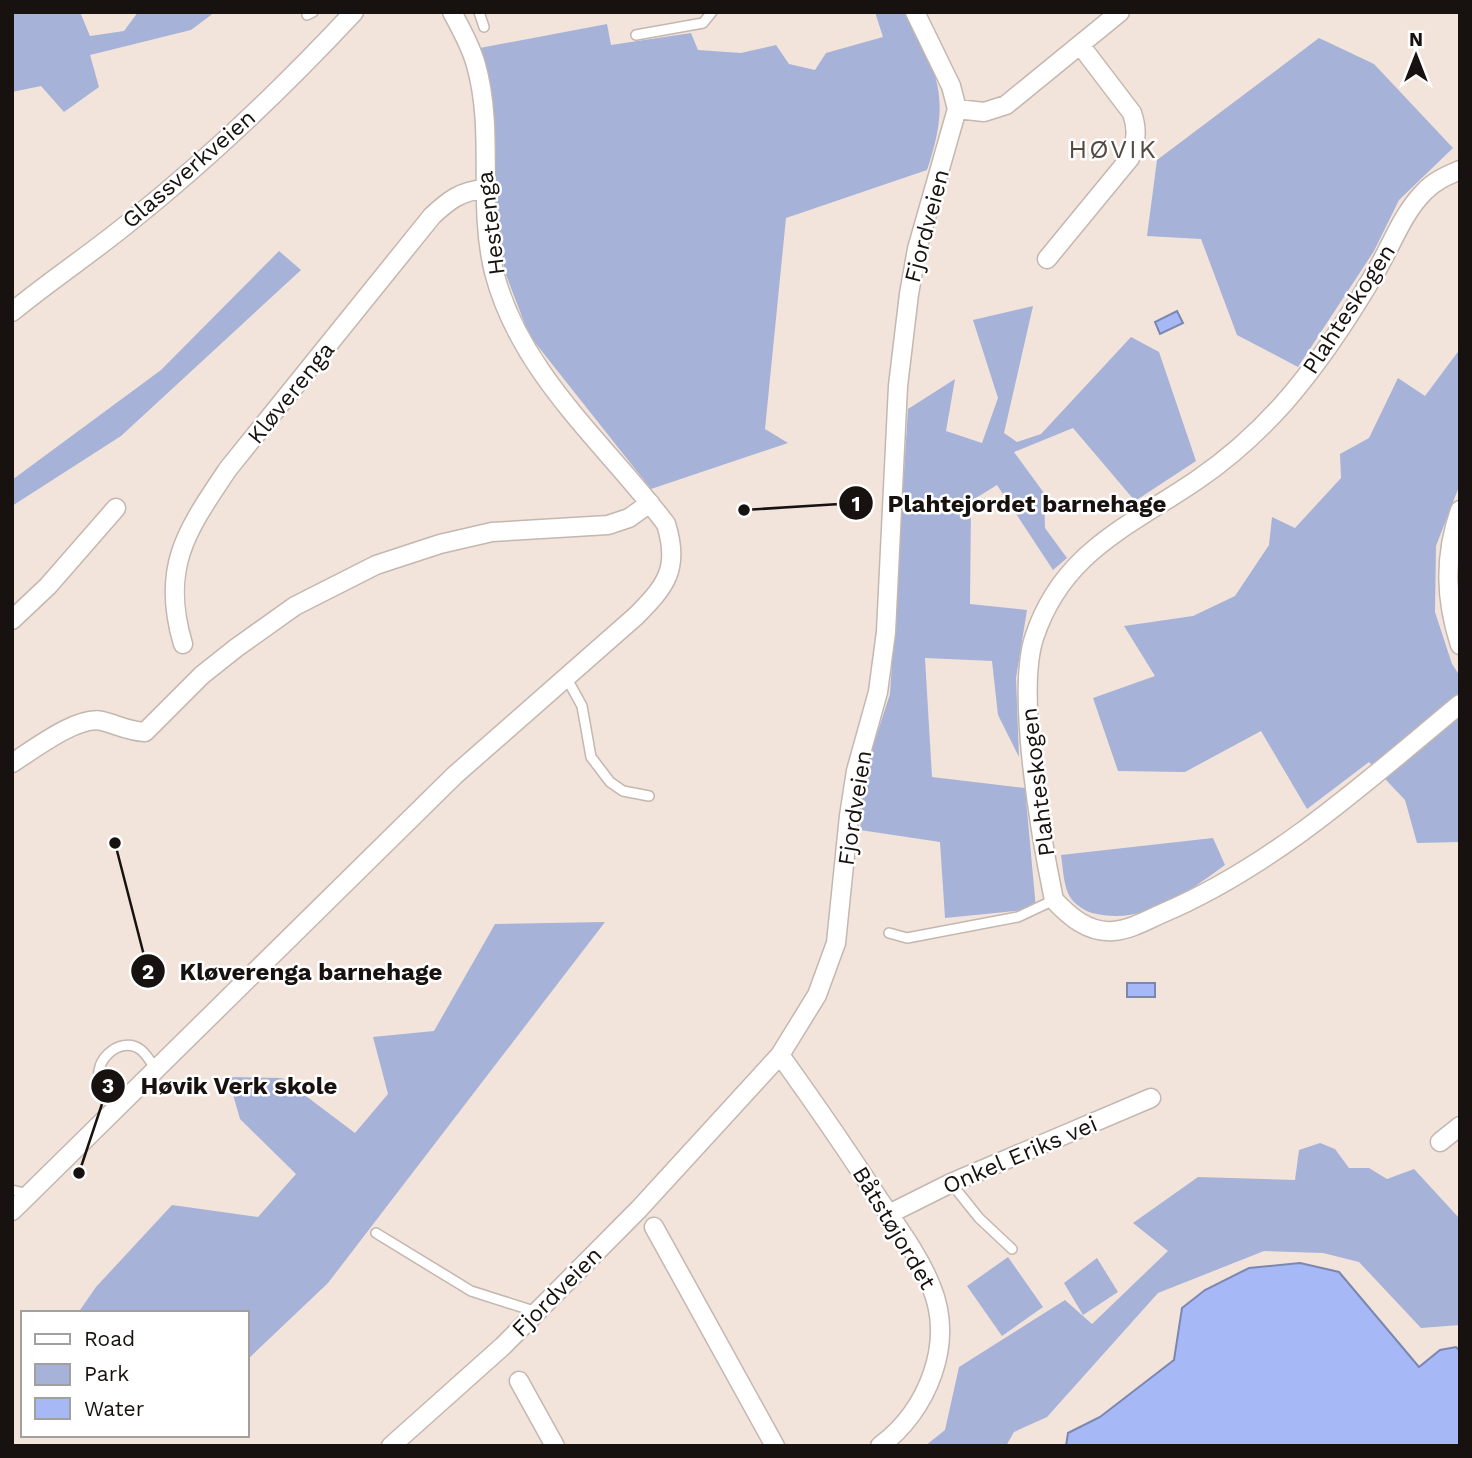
<svg xmlns="http://www.w3.org/2000/svg" width="1472" height="1458" font-family="'Work Sans',sans-serif">
  <rect width="100%" height="100%" fill="#f2e4db"/>
  <path fill="#a6b2d8" d="M 19,12 L 80,12 L 90,36 L 124,31 L 138,12 L 215,12 L 191,30 L 90,55 L 99,87 L 64,112 L 41,86 L 12,92 L 12,15 Z
    M 875,12 L 907,12 C 939,76 951,99 927,170 L 786,218 L 765,429 L 788,443 L 651,489 L 529,335 L 505,272 L 496,224 L 480,48 L 607,24 L 611,45 L 691,33 L 698,50 L 741,53 L 776,45 L 789,64 L 815,70 L 826,53 L 883,37 Z
    M 1319,38 L 1374,64 L 1453,148 L 1399,200 L 1374,251 L 1298,367 L 1237,335 L 1201,239 L 1147,236 L 1157,160 Z
    M 279,251 L 301,270 L 121,436 L 12,506 L 12,480 L 161,370 Z
    M 1033,306 L 1004,433 L 1017,442 L 1041,434 L 1131,337 L 1159,352 L 1196,461 L 1135,501 L 1073,428 L 1014,452 L 1044,493 L 1045,528 L 1067,558 L 1053,570 L 997,485 L 971,501 L 970,604 L 1027,610 L 1016,678 L 1019,757 L 998,715 L 992,661 L 925,658 L 932,777 L 1025,788 L 1036,909 L 945,918 L 940,842 L 860,830 L 864,774 L 890,694 L 908,409 L 955,379 L 946,431 L 982,443 L 998,398 L 973,320 Z
    M 1460,349 L 1460,484 L 1436,546 L 1435,612 L 1452,664 L 1460,676 L 1460,842 L 1417,843 L 1405,800 L 1369,762 L 1307,809 L 1261,731 L 1185,772 L 1118,771 L 1093,698 L 1155,676 L 1124,626 L 1193,616 L 1235,596 L 1269,545 L 1272,517 L 1295,528 L 1341,478 L 1340,454 L 1369,438 L 1398,378 L 1425,396 Z
    M 1213,838 L 1225,865 C 1185,894 1144,926 1092,913 C 1083,910 1071,902 1068,893 C 1063,881 1063,867 1061,855 Z
    M 605,922 L 328,1283 L 247,1360 L 247,1313 L 78,1313 L 96,1287 L 172,1205 L 258,1217 L 296,1174 L 240,1119 L 228,1077 L 282,1078 L 355,1133 L 388,1094 L 373,1037 L 434,1031 L 495,924 Z
    M 1320,1143 L 1335,1149 L 1349,1168 L 1369,1168 L 1387,1179 L 1414,1169 L 1460,1219 L 1460,1325 L 1421,1328 L 1359,1262 L 1323,1253 L 1264,1251 L 1158,1293 L 1047,1417 L 1014,1432 L 1006,1446 L 925,1446 L 945,1430 L 959,1367 L 1065,1300 L 1092,1324 L 1168,1251 L 1133,1223 L 1198,1177 L 1295,1180 L 1299,1150 Z
    M 1008,1257 L 1043,1307 L 1002,1336 L 967,1286 Z
    M 1097,1258 L 1118,1292 L 1083,1315 L 1064,1283 Z"/>
  <path fill="#a6b9f6" stroke="#7b87b1" stroke-width="2" d="M 1177,311 L 1183,323 L 1160,334 L 1155,322 Z
    M 1127,983 L 1155,983 L 1155,997 L 1127,997 Z
    M 1300,1263 L 1339,1272 L 1419,1367 L 1440,1350 L 1456,1347 L 1460,1351 L 1460,1446 L 1066,1446 L 1068,1433 L 1100,1417 L 1174,1360 L 1182,1308 L 1205,1290 L 1249,1268 Z"/>
  <g fill="none" stroke-linecap="round" stroke-linejoin="round">
    <g stroke="#c4b7af" stroke-width="12">
      <path id="lane" d="M 479,12 L 484,27
        M 307,15 L 313,12
        M 636,35 L 703,23 L 712,12
        M 566,677 L 582,706 L 591,757 L 610,782 L 623,791 L 649,796
        M 889,933 L 907,938 L 1018,917 L 1054,900
        M 120,1103 C 114,1098 107,1093 103,1087 C 87,1066 119,1033 141,1050 C 146,1054 151,1062 155,1068
        M 951,1183 L 979,1218 L 1012,1249
        M 12,1190 L 28,1194
        M 376,1233 L 471,1291 L 537,1312"/>
    </g>
    <g stroke="#c4b7af" stroke-width="21">
      <path id="street" d="M 957,109 L 984,112 L 1006,105 L 1120,12
        M 1460,170 C 1446,176 1434,181 1424,192 C 1402,214 1391,247 1375,273 C 1348,319 1319,363 1284,403 C 1259,431 1228,459 1197,480 C 1128,527 1062,552 1034,638 C 1016,694 1041,838 1054,900 C 1069,916 1088,933 1113,931 C 1130,930 1147,920 1163,913 C 1275,865 1367,781 1460,704
        M 1047,259 L 1130,158 C 1136,141 1138,130 1132,113 L 1081,46
        M 12,312 C 51,280 92,253 131,221 C 211,157 284,87 354,12
        M 1460,510 C 1444,556 1445,599 1460,645
        M 12,620 L 48,586 L 116,508
        M 183,644 C 160,567 187,530 228,469 L 432,216 C 449,200 461,191 484,189
        M 12,763 C 33,750 78,715 102,721 C 118,725 128,731 145,732 L 202,675 L 236,648 L 295,606 L 376,565 L 440,544 L 492,532 L 608,525 L 629,518 L 650,503
        M 780,1055 C 813,1101 845,1147 876,1195 C 895,1224 918,1253 931,1286 C 955,1343 928,1410 880,1446
        M 1440,1142 L 1460,1126
        M 12,1211 L 455,775 L 636,616 C 666,586 680,568 666,524 C 605,443 520,374 494,272 C 477,204 495,132 476,65 C 471,46 461,29 452,12
        M 889,1214 L 951,1183 L 1151,1098
        M 654,1227 L 775,1446
        M 519,1381 L 555,1446
        M 391,1446 L 503,1346 L 639,1209 L 780,1055 L 817,995 L 836,943 L 849,816 L 856,771 L 878,692 L 886,632 L 898,386 L 909,294 L 917,249 L 957,109 L 951,86 L 915,12"/>
    </g>
    <use href="#lane" stroke="#fff" stroke-width="9"/>
    <use href="#street" stroke="#fff" stroke-width="18"/>
  </g>
  <g text-anchor="middle" dominant-baseline="central" stroke-width="5" stroke-linejoin="round" paint-order="stroke">
    <g font-size="23" fill="#17120f" stroke="#fff">
      <text transform="translate(189 169) rotate(-41)">Glassverkveien</text>
      <text transform="translate(491 223) rotate(-97)">Hestenga</text>
      <text transform="translate(927 226) rotate(-75)">Fjordveien</text>
      <text transform="translate(1349 309) rotate(-57)">Plahteskogen</text>
      <text transform="translate(291 393) rotate(-51)">Kløverenga</text>
      <text transform="translate(1038 782) rotate(-97)">Plahteskogen</text>
      <text transform="translate(855 808) rotate(-81)">Fjordveien</text>
      <text transform="translate(1020 1155) rotate(-23)">Onkel Eriks vei</text>
      <text transform="translate(894 1228) rotate(59)">Båtstøjordet</text>
      <text transform="translate(557 1292) rotate(-45)">Fjordveien</text>
    </g>
    <g font-size="26" letter-spacing="2" fill="#554942" stroke="#fff">
      <text x="1113" y="149">HØVIK</text>
    </g>
  </g>
  <path fill="none" stroke="#17120f" stroke-width="2.5" d="M744 510L856 503M115 843L148 971M79 1173L108 1086"/>
  <g fill="#17120f" stroke="#fff" stroke-width="2.5">
    <circle cx="744" cy="510" r="7"/>
    <circle cx="115" cy="843" r="7"/>
    <circle cx="79" cy="1173" r="7"/>
    <circle cx="856" cy="503" r="18"/>
    <circle cx="148" cy="971" r="18"/>
    <circle cx="108" cy="1086" r="18"/>
  </g>
  <g font-size="21" text-anchor="middle" font-weight="bold" fill="#fff">
    <text x="856" y="511">1</text>
    <text x="148" y="979">2</text>
    <text x="108" y="1093">3</text>
  </g>
  <g font-size="24" text-anchor="middle" font-weight="bold" fill="#17120f" stroke="#fff" stroke-width="5" stroke-linejoin="round" paint-order="stroke">
    <text x="1027" y="512">Plahtejordet barnehage</text>
    <text x="311" y="980">Kløverenga barnehage</text>
    <text x="239" y="1094">Høvik Verk skole</text>
  </g>
  <rect width="1472" height="1458" fill="none" stroke="#17120f" stroke-width="28"/>
  <rect x="21" y="1311" width="228" height="126" fill="#ffffff" stroke="#a2a09f" stroke-width="2"/>
  <rect x="35" y="1334" width="35" height="10" fill="#ffffff" stroke="#a2a09f" stroke-width="2"/>
  <text x="84" y="1346" font-size="21" fill="#17120f">Road</text>
  <rect x="35" y="1364" width="35" height="21" fill="#a6b2d8" stroke="#a2a09f" stroke-width="2"/>
  <text x="84" y="1381" font-size="21" fill="#17120f">Park</text>
  <rect x="35" y="1398" width="35" height="21" fill="#a6b9f6" stroke="#a2a09f" stroke-width="2"/>
  <text x="84" y="1416" font-size="21" fill="#17120f">Water</text>
  <g transform="translate(1416 56)" stroke="#ffffff" stroke-width="5" paint-order="stroke">
  <path d="M0-5L12 26L0 18L-12 26Z" fill="#17120f"/>
  <text y="-10" font-size="19" font-weight="bold" text-anchor="middle" fill="#17120f">N</text>
  </g>
</svg>
